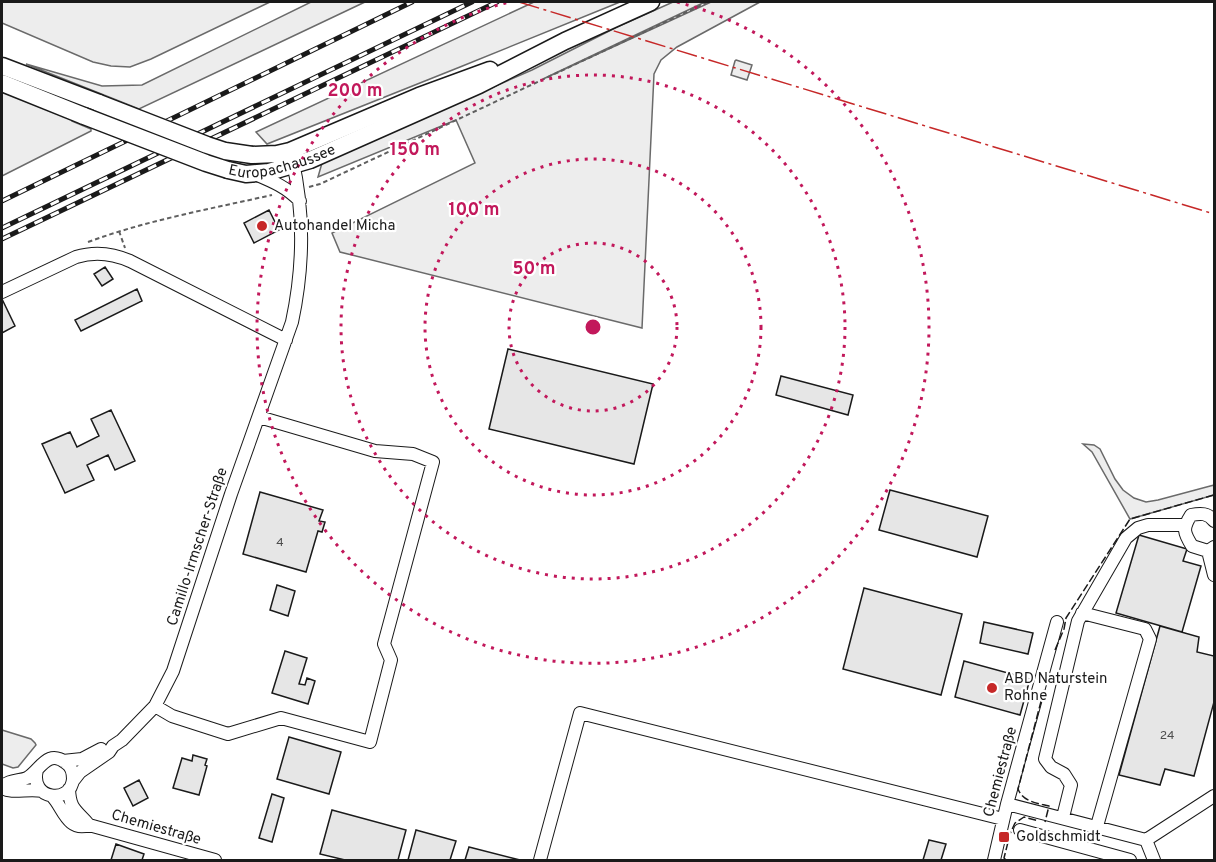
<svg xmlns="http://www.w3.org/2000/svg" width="1216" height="862" font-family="Overpass,sans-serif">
  <rect width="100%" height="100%" fill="#fff"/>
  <path fill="#ededed" stroke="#6a6a6a" stroke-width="1.5" d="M 2,2 L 270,2 L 151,59 L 130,67 L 111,66 L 93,62 L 2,23 Z
    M 311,2 L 365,2 L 139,109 L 26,64 L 102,86 L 142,85 Z
    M 534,2 L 620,2 L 460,67 L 267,144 L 256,132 Z
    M 673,2 L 705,2 L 543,79 L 711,2 L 760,2 L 677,47 L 661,60 L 654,74 L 642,328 L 340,252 L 332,233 L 475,163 L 456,120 L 318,177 L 322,163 L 338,155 L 532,70 L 617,27 Z
    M 736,60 L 752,65 L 747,80 L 731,75 L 735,61 Z
    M 2,91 L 73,118 L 72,121 L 91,129 L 91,131 L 2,176 Z
    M 1083,444 L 1094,445 L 1100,449 L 1115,479 L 1123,490 L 1134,498 L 1146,502 L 1158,500 L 1214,485 L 1214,495 L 1130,519 L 1092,452 Z
    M 2,730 L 31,739 L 35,743 L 36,745 L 18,767 L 13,768 L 2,764 Z"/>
  <path fill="#e6e6e6" stroke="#1a1a1a" stroke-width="1.5" d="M 269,210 L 279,230 L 254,243 L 244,223 Z
    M 105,267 L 113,279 L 102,286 L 94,274 Z
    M 137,289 L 142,301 L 81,331 L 75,320 Z
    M 2,299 L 15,326 L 2,333 Z
    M 508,349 L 653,384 L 634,464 L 489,429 Z
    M 781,376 L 853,395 L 848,415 L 776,395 Z
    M 111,410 L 135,461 L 115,470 L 108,455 L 87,465 L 94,480 L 65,493 L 42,444 L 70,432 L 77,447 L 99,436 L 91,419 Z
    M 890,490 L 988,516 L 977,557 L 879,530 Z
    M 260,492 L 323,510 L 319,521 L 325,522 L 322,532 L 318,531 L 306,572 L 243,554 Z
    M 1139,535 L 1187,549 L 1183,561 L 1201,566 L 1182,632 L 1116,613 Z
    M 277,585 L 295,591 L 288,616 L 270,610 Z
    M 864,588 L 962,614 L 941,695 L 843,669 Z
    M 984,622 L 1033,633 L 1028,654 L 980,643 Z
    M 1160,626 L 1199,637 L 1197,652 L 1214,656 L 1214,702 L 1194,776 L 1165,769 L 1160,785 L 1119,775 Z
    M 285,651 L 307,658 L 299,684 L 305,685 L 307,678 L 315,681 L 308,704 L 272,693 Z
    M 964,661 L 1030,679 L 1020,715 L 955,697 Z
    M 289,737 L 341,752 L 329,794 L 277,779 Z
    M 193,755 L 207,759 L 205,765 L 207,766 L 199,795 L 173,788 L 182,758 L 192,761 Z
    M 139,780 L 148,798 L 133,806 L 124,788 Z
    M 272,794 L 284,798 L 272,842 L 259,838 Z
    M 332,810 L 406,830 L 398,860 L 345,860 L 320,854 Z
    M 416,830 L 456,841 L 450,860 L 408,860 Z
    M 929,840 L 946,844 L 941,860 L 923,860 Z
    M 116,844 L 144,854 L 142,860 L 111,860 Z
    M 469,847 L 520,860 L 465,860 Z"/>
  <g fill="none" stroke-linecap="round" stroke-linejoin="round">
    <g stroke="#1a1a1a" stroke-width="14">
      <path id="minor" d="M 255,174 C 274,182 286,187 300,201
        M 2,292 L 76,257 C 95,251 112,253 130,261 L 286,340
        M 1214,521 C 1208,513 1201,513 1191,515 C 1182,529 1184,533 1192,546 L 1208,551 L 1214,547
        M 1208,551 L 1214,575
        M 1082,613 L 1145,629 L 1150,639 L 1097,826
        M 155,706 L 172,716 L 228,734 L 281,718 L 370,742 L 391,660 L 384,644 L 433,462 L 413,454 L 375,451 L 259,417
        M 63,761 L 82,759 L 101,749
        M 73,781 L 80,772 L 109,752 L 113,746 L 122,740 L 155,706 L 173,671 L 231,494 L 292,322 C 304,266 305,214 292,158
        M 2,787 C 8,780 19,781 27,778 C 40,771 47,748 66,763 C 71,766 73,772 73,779 C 71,805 29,800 37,770
        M 2,788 C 12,794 29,788 42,791
        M 69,789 C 70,811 77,810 89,825
        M 52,796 C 63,807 67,832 89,825 L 215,860
        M 1007,804 L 1146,840 L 1214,796
        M 1063,817 L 1071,785 L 1064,774 L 1051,767 L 1045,759 L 1078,621 L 1126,538 L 1138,528 L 1148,525 L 1185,525
        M 1020,830 L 1130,860
        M 1146,840 L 1154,860
        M 540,860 L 580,713 L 1003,819
        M 994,860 L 1007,804 L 1057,622"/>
    </g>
    <g stroke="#1a1a1a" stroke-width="19">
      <g id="major">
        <path d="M 2,66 L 99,103"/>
        <path d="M 2,83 L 84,116"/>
        <path d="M 252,155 L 277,154 L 290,151 L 419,96 L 490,70"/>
        <path id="s1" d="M 228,170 L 246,174 L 269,172 L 310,160 L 479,85 L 565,41 L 651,2"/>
      </g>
    </g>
    <path stroke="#5f5f5f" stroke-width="2" stroke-dasharray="4.5 3" stroke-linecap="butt" d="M 309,187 L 320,184 L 708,2
      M 119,231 L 125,248
      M 88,242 C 148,220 210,209 272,195"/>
    <use href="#minor" stroke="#fff" stroke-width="12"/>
    <use href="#major" stroke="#fff" stroke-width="16"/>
    <g stroke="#1a1a1a" stroke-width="5">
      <path id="rail" d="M 2,201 L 412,2
        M 2,228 L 472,2
        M 2,239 L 497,2"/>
    </g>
    <use href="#rail" stroke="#fff" stroke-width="3" stroke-dasharray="9" stroke-linecap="butt"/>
    <g stroke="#1a1a1a" stroke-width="19" stroke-linecap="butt">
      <path id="major-bridge" d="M 99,103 L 207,145 L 225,151 L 252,155
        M 84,116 L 206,163 L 228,170"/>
    </g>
    <use href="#major-bridge" stroke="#fff" stroke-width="16"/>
    <path stroke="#1a1a1a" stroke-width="1.5" stroke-dasharray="8 3" stroke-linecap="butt" d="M 1055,650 L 1064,629 L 1066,618 L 1130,519 L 1214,495
      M 1044,690 L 1018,789 C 1023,802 1037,803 1049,806 L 1045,822
      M 1006,860 L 1004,858 L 1010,834 L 1015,823 L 1024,817 L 1039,821"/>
    <path stroke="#c62828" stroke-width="1.5" stroke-dasharray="21 4.5 3 4.5" stroke-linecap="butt" d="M 519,2 L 1214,214"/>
  </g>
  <g fill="none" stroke="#c2185b" stroke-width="3" stroke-dasharray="3 6">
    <circle cx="593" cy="327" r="84"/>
    <circle cx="593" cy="327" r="168"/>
    <circle cx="593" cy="327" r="252"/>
    <path d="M677 2A336 336 0 1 1 509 2"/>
  </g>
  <g fill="#c62828" stroke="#fff" stroke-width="2">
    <circle cx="262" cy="226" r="6"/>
    <circle cx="992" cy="688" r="6"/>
    <rect x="998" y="831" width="12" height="12" rx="3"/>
  </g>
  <g text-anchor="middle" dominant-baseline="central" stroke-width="4.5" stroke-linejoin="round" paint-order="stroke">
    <g font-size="12" fill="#4d4d4d">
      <text x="280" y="543">4</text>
      <text x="1167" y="736">24</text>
    </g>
    <g font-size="15" fill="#1a1a1a" stroke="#fff">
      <text stroke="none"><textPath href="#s1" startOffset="56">Europachaussee</textPath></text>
      <text transform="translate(198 547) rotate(-72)">Camillo-Irmscher-Straße</text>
      <text transform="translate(1001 772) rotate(-75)">Chemiestraße</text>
      <text transform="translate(156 828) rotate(16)">Chemiestraße</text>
    </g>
    <g font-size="15" fill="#1a1a1a" stroke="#fff" text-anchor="start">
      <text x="274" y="226">Autohandel Micha</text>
      <text x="1004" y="679">ABD Naturstein<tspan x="1004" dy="17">Rohne</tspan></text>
      <text x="1016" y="837">Goldschmidt</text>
    </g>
  </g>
  <circle cx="593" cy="327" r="9" fill="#c2185b" stroke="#fff" stroke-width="3"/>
  <g font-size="18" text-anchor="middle" font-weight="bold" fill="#c2185b" stroke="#fff" stroke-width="4.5" stroke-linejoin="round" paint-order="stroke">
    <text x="355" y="96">200 m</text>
    <text x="415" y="155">150 m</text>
    <text x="474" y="215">100 m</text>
    <text x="534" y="274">50 m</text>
  </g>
  <rect width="1216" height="862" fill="none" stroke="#1a1a1a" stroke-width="6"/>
</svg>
